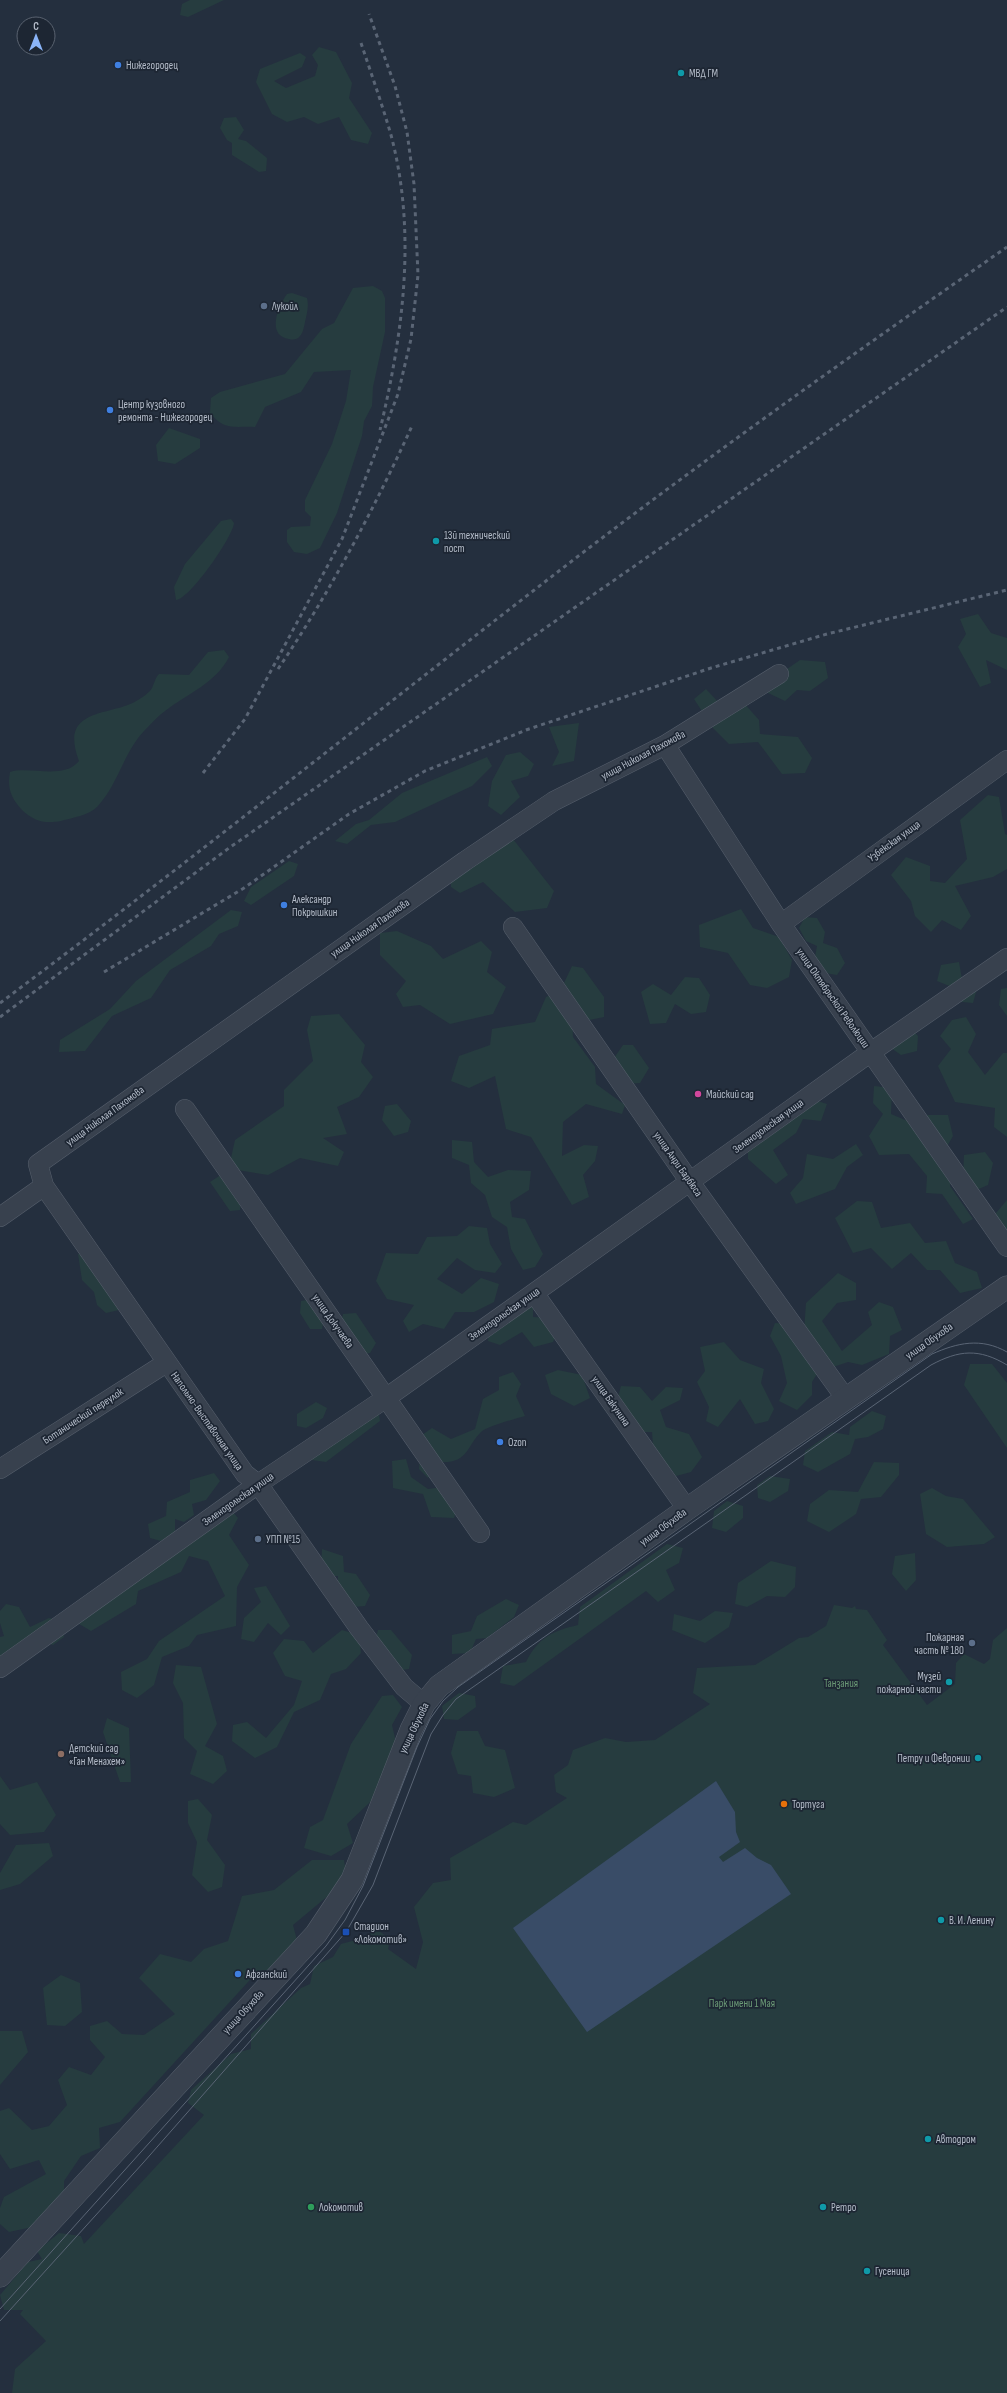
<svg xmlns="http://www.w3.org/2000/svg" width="1007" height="2393" font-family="'Sofia Sans Condensed',sans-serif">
  <rect width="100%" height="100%" fill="#242f3e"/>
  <path fill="#263c3f" d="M 190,0 L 224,0 L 188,17 L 180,15 L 182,4 Z
    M 319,47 L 336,52 L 352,83 L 349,98 L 372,133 L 368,144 L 351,140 L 339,117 L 318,124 L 304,117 L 287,122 L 272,114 L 256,82 L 260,69 L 300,53 L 306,57 L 302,67 L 274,81 L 286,88 L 315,76 L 318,65 L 312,55 Z
    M 236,117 L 244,130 L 238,139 L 246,141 L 267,158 L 266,171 L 259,172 L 232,155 L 232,143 L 227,140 L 220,128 L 224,118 Z
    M 373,286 L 382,291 L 385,298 L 385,332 L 373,387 L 372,406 L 364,421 L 362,436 L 337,513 L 320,548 L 307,554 L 294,552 L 287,542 L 287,530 L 291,527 L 310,526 L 311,517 L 305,511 L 305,500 L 332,444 L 346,401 L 351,370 L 314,372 L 301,392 L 265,407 L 255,427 C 233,426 225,431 210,413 L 211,398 L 220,392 L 285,374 L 322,329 L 334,323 L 353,288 Z
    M 292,293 L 307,298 C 309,307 307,313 305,322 C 304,327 303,333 300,336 C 297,340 293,340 289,339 C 266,336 278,306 287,294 Z
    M 169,428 L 200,439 L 200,448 L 175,464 L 158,461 L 156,445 Z
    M 231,519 L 234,523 C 233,537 189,600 176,600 L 174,587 L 185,564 L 221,521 Z
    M 978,614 L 991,633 L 1007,638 L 1007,670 L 986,660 L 991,683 L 980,687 L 958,647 L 966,634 L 960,619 Z
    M 224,650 L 229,657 C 216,683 187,694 165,711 C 158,716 152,723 145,730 C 124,751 118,785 97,807 C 89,815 72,818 61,821 C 44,824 34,821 22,810 C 11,798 7,788 10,772 C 30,766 64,780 79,761 C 58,706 112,717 138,700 C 143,697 150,692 152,688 C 155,682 155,678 159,674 L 189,675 L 208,652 Z
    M 800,660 L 825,662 L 828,678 L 810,691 L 797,690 L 785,701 L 766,692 L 774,678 Z
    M 706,689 L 721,705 L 743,702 L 759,720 L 760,734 L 798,737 L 812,758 L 805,773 L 782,774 L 758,742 L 729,744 L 713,728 L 694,699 Z
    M 579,723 L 574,761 L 552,766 L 559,752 L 549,727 Z
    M 520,752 L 534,764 L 528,776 L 511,781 L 520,797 L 501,815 L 488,806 L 492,781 L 506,755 Z
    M 487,757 L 492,766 L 472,786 L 395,822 L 371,825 L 347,844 L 335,841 L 356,824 L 369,820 L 402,793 Z
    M 988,795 L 999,797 L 1005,834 L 1007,835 L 1007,869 L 993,877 L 955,886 L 971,916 L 961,930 L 942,920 L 931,932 L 915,916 L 911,901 L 891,875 L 906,857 L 930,866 L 930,881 L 945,883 L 967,859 L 960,820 Z
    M 513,839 L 554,891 L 547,908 L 515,912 L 483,882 L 460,893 L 451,887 L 451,879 Z
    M 289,861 L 298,864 L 294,876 L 251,905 L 244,901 L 251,887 Z
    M 741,909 L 753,928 L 779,937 L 792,960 L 789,977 L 767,988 L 750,985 L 728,953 L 700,947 L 699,925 Z
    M 231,910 L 242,912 L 238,926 L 219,934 L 211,946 L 170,970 L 151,998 L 112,1016 L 85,1051 L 59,1052 L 60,1040 L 110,1009 L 136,981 Z
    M 805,917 L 817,918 L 825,932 L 823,943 L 837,948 L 845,963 L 837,975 L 825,973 L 815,957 L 817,946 L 806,941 L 799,928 Z
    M 397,931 L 431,946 L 443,959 L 481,941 L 492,952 L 487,972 L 506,987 L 493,1014 L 450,1024 L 420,1005 L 403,1007 L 396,994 L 406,981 L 380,955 L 380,933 Z
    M 959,962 L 962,979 L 978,985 L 973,1003 L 953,1001 L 952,987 L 937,981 L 941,965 Z
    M 572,966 L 583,968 L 604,997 L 604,1017 L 589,1020 L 564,983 Z
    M 685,977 L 699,978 L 710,995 L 706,1012 L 691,1014 L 675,1004 L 666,1023 L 650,1024 L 641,992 L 653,984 L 671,995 Z
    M 1007,988 L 1007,1016 L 999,1005 L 1001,989 Z
    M 555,993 L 572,1016 L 573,1037 L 595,1067 L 596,1084 L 625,1105 L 622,1114 L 586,1104 L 563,1122 L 562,1156 L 584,1145 L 598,1146 L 595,1161 L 583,1175 L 589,1197 L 572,1205 L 531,1137 L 506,1129 L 495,1076 L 469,1088 L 451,1081 L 459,1056 L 490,1045 L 492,1029 L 535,1022 L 546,997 Z
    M 339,1014 L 365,1045 L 361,1062 L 373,1077 L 359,1097 L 337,1107 L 347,1134 L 323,1138 L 344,1152 L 338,1166 L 300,1158 L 268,1175 L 238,1170 L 231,1158 L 235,1140 L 284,1106 L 284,1090 L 313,1061 L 307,1030 L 311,1016 Z
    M 966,1017 L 976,1034 L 968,1052 L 985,1075 L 1003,1053 L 1007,1053 L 1007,1137 L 994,1127 L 995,1108 L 955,1102 L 938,1066 L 951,1049 L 940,1036 L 952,1020 Z
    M 906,1023 L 918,1036 L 917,1051 L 901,1055 L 891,1048 Z
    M 623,1045 L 633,1045 L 649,1068 L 640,1083 L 626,1084 L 612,1061 Z
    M 874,1086 L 892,1088 L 891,1114 L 912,1123 L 928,1115 L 948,1115 L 953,1136 L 941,1157 L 952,1172 L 950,1186 L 973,1219 L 963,1224 L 942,1194 L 926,1193 L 927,1176 L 909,1154 L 879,1155 L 869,1136 L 883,1114 L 873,1103 Z
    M 811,1099 L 827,1104 L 821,1121 L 803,1119 L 796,1133 L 773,1150 L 788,1175 L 776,1184 L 748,1159 L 748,1144 Z
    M 397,1104 L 411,1121 L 408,1132 L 394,1136 L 382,1120 L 385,1106 Z
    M 452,1140 L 472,1142 L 474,1162 L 488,1177 L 508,1170 L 531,1171 L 529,1190 L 510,1202 L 512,1217 L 525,1219 L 543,1254 L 535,1267 L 523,1270 L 511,1249 L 507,1227 L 492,1217 L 485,1195 L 471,1183 L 469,1165 L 452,1158 Z
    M 856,1144 L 863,1155 L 847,1167 L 835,1189 L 796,1204 L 790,1193 L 803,1178 L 807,1154 L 833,1159 Z
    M 985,1152 L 993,1163 L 988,1185 L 974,1191 L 963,1177 L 964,1155 Z
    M 230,1169 L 243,1187 L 240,1210 L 230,1211 L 210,1182 Z
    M 1007,1200 L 1007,1238 L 1002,1237 L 996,1213 Z
    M 857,1201 L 872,1202 L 881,1228 L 910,1223 L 925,1243 L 946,1241 L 955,1263 L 977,1272 L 982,1288 L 960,1293 L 940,1270 L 927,1270 L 911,1253 L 892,1269 L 871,1248 L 853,1253 L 835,1218 Z
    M 469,1226 L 487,1228 L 490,1244 L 502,1264 L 495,1273 L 475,1270 L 457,1258 L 437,1279 L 462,1294 L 481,1278 L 499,1284 L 494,1302 L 474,1312 L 455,1312 L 444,1329 L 423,1324 L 409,1332 L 403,1321 L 414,1305 L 387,1299 L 376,1281 L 386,1253 L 418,1254 L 427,1237 L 457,1236 Z
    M 78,1254 L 91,1255 L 122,1300 L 119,1310 L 106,1313 L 97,1305 L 94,1292 L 82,1280 Z
    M 838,1273 L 856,1283 L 856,1300 L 837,1303 L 822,1321 L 842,1351 L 872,1325 L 868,1312 L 879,1302 L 893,1307 L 902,1330 L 890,1336 L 889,1354 L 862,1365 L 848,1362 L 830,1368 L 804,1331 L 806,1303 Z
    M 312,1299 L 324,1317 L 322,1329 L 310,1329 L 300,1313 L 301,1301 Z
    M 533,1305 L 533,1317 L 549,1318 L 558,1330 L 553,1342 L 534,1347 L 522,1332 L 500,1345 L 488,1341 L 489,1331 Z
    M 356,1313 L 376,1343 L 370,1353 L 359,1355 L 340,1327 L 343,1314 Z
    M 775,1323 L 789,1324 L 820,1369 L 812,1382 L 812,1395 L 797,1410 L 779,1401 L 787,1383 L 781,1356 L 770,1336 Z
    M 724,1342 L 740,1360 L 764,1369 L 761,1383 L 774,1409 L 768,1421 L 755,1424 L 740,1399 L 718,1427 L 706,1421 L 709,1407 L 697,1382 L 705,1371 L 700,1347 Z
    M 970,1364 L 992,1364 L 1007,1383 L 1007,1448 L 964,1385 Z
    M 558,1370 L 582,1375 L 590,1398 L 574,1406 L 551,1394 L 545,1375 Z
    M 513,1372 L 521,1384 L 516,1396 L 525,1416 C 515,1419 487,1426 481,1432 C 466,1447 468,1464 439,1462 L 428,1478 L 419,1469 L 422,1435 L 432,1428 L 451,1439 L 475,1429 L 483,1399 L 499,1390 L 499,1377 Z
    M 621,1386 L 640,1387 L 652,1401 L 666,1387 L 683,1388 L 680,1400 L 660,1410 L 666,1427 L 689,1434 L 702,1457 L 691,1472 L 676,1476 L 653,1446 L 652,1432 L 639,1432 L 617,1401 Z
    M 316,1402 L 327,1408 L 323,1418 L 306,1428 L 297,1426 L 297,1414 Z
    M 378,1408 L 380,1421 L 326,1462 L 312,1460 L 313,1451 Z
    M 872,1411 L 886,1416 L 883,1429 L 868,1437 L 855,1439 L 850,1454 L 818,1472 L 803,1465 L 805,1451 L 832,1432 L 849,1435 L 850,1427 Z
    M 406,1459 L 411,1477 L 428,1489 L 451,1486 L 460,1500 L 454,1518 L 431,1517 L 423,1494 L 393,1488 L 392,1461 Z
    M 874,1462 L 899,1463 L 899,1475 L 881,1497 L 861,1499 L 856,1514 L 829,1532 L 807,1521 L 810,1504 L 829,1490 L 858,1492 Z
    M 214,1473 L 220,1481 L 206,1500 L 192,1504 L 194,1515 L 184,1522 L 175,1519 L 175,1532 L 161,1541 L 150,1538 L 148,1524 L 166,1516 L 167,1502 L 190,1492 L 190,1480 Z
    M 770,1476 L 790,1479 L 788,1491 L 770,1502 L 758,1498 L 757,1485 Z
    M 932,1488 L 946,1496 L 963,1499 L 995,1537 L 984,1544 L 947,1547 L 926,1534 L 920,1494 Z
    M 727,1501 L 743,1506 L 743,1518 L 726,1532 L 712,1528 L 714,1511 Z
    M 232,1511 L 238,1518 L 229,1535 L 249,1565 L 237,1587 L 236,1626 L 197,1635 L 189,1646 L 162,1657 L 154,1685 L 137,1698 L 122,1690 L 121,1672 L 147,1659 L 159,1641 L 225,1596 L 208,1561 L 189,1556 L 181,1572 L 138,1591 L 136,1604 L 91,1631 L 76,1622 Z
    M 667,1544 L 683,1548 L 679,1563 L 666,1570 L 675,1590 L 658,1602 L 646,1591 L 514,1686 L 500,1683 L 503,1666 L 526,1662 C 538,1638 552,1631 578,1625 L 580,1607 Z
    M 322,1549 L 343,1556 L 344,1572 L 356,1574 L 370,1595 L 365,1606 L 352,1607 L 338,1588 L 338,1576 L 327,1576 L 321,1566 Z
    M 915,1553 L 916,1580 L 906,1591 L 892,1574 L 895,1556 Z
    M 771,1561 L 796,1567 L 795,1587 L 785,1597 L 767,1596 L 747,1607 L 735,1604 L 738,1583 Z
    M 266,1586 L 290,1626 L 281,1635 L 268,1623 L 254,1642 L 241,1639 L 244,1618 L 261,1602 L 254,1588 Z
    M 506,1599 L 519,1605 L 514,1617 L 487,1638 L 476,1639 L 470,1653 L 452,1654 L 452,1635 L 471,1631 L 477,1616 Z
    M 6,1604 L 19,1607 L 30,1627 L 49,1618 L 62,1621 L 64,1637 L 53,1645 L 36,1640 L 0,1671 L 0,1637 L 4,1636 L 0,1623 L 0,1611 Z
    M 834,1605 L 852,1608 L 855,1606 L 856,1609 L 867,1610 L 887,1640 L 883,1645 L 927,1705 L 955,1684 L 956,1663 L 964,1654 L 984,1664 L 990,1659 L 993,1640 L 1007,1628 L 1007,2393 L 12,2393 L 15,2369 L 46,2341 L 20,2314 L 23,2310 L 4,2310 L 0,2295 L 28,2262 L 42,2259 L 37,2251 L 59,2233 L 81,2236 L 84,2244 L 204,2115 L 188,2103 L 191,2090 L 231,2054 L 251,2049 L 251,2034 L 301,1988 L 310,1984 L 314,1966 L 333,1957 L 341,1944 L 356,1940 L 362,1943 L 375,1928 L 390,1939 L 388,1949 L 416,1969 L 423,1942 L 414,1907 L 433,1883 L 451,1880 L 450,1858 L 513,1822 L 526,1825 L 567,1798 L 556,1792 L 554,1775 L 568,1765 L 573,1750 L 605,1738 L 626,1742 L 655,1740 L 710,1704 L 693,1693 L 697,1668 L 755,1665 L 799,1638 L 808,1637 L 826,1626 Z
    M 715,1611 L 733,1613 L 729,1627 L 705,1643 L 672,1630 L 674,1614 L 700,1621 Z
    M 342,1630 L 359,1635 L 361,1653 L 346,1669 L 331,1674 L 320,1700 L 294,1712 L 277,1747 L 255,1758 L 232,1741 L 233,1725 L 247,1722 L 266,1738 L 294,1705 L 302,1681 L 285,1676 L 273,1653 L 284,1639 L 304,1641 L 313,1653 Z
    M 378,1630 L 391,1630 L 412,1655 L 409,1669 L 395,1671 L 375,1642 Z
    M 176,1665 L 201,1667 L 217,1724 L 205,1746 L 223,1756 L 227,1771 L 213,1784 L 190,1774 L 197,1751 L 184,1738 L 183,1703 L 173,1683 Z
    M 459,1693 L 475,1696 L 476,1707 L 458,1720 L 444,1719 L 442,1706 Z
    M 393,1695 L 402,1707 L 392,1725 L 398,1751 L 385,1788 L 347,1824 L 353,1843 L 331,1856 L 304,1848 L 310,1827 L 323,1820 L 351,1744 L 382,1696 Z
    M 107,1718 L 129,1728 L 131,1782 L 120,1782 L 103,1732 Z
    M 457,1731 L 478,1731 L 485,1746 L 505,1750 L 515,1788 L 494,1797 L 473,1793 L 471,1776 L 458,1774 L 451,1753 Z
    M 0,1776 L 10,1790 L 37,1782 L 56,1815 L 44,1832 L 10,1835 L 0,1824 Z
    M 198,1799 L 212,1815 L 207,1840 L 225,1865 L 222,1887 L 208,1892 L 192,1875 L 197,1842 L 188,1823 L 188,1801 Z
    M 49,1843 L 53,1856 L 20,1884 L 0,1890 L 0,1873 L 16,1845 Z
    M 312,1860 L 344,1860 L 347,1880 L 293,1925 L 299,1948 L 279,1969 L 258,1971 L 120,2122 L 99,2128 L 100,2148 L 81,2156 L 64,2181 L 64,2204 L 42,2225 L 9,2232 L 0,2224 L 0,2208 L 4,2197 L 46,2174 L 39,2160 L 10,2169 L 0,2154 L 0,2111 L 9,2108 L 32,2130 L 49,2126 L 67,2105 L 58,2080 L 69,2067 L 91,2075 L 105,2057 L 90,2040 L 90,2026 L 107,2021 L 122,2034 L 144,2035 L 175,2014 L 139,1978 L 160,1954 L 191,1962 L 204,1949 L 228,1941 L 242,1896 L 274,1890 Z
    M 61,1975 L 80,1983 L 82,2012 L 65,2026 L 47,2025 L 43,1988 Z
    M 0,2031 L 22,2031 L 28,2052 L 0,2085 Z"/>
  <path fill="#394c67" d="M 716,1781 L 735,1812 L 736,1832 L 740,1842 L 719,1857 L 723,1862 L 745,1848 L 757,1858 L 771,1865 L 791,1894 L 587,2032 L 513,1928 Z"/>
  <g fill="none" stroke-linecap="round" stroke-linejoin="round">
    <g stroke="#565f6c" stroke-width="20">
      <path id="minor" d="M 665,745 L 781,924 L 1007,1247
        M 781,924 L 1007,760
        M 513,927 L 690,1182 L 846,1399
        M 185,1109 L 480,1533
        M 44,1186 L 245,1474 L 258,1484 L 359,1628 L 404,1687 L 424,1704
        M 0,1217 L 44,1186 L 38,1164 L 465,861 L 554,801 L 665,745 L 779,674
        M 534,1293 L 687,1509
        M 0,1469 L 166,1363
        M 0,1668 L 258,1484 L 386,1398 L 534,1293 L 871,1052 L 1007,958"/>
    </g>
    <g stroke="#565f6c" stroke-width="23">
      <path id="tertiary" d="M 0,2276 L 316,1934 L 352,1880 L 411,1730 L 424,1704 L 439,1686 L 687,1509 L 1007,1287"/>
    </g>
    <use href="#minor" stroke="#38414e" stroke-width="19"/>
    <use href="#tertiary" stroke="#38414e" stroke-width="22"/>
    <path stroke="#5a6575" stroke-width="1" d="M 0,2309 L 326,1946 L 345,1920 L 363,1886 L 417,1747 L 430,1719 L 443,1701 L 458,1687 L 932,1354 C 957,1343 981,1337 1007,1352
      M 0,2321 L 143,2163 L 346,1932 L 373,1885 L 431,1734 L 443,1715 L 456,1699 L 931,1365 C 959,1350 979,1348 1007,1365"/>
    <path stroke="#5a6575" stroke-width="3" stroke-dasharray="4 4" stroke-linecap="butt" d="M 361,43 C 371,73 382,104 391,135 C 417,233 403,333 380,430
      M 278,669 C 329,594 374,509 412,426
      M 203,773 L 245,719 L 342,539 L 398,394 L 411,339 L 418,275 L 414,184 L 407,132 L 395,86 L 369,14
      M 104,972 L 244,888 L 349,814 L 425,771 L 526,730 L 711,668 L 827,634 L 1007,590
      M 0,1003 C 196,857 387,703 581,554 C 720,448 863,347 1007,247
      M 0,1017 L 229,848 L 1007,307"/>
  </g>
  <g fill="#3f7fe0" stroke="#1d2633" stroke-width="1.5">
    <circle cx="118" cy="65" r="4"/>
    <circle cx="110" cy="410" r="4"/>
    <circle cx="284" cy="905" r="4"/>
    <circle cx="500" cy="1442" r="4"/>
    <circle cx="238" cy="1974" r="4"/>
  </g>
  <g fill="#0f9aa8" stroke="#1d2633" stroke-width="1.5">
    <circle cx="681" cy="73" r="4"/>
    <circle cx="436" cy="541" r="4"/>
    <circle cx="949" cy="1682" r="4"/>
    <circle cx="978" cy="1758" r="4"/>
    <circle cx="941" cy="1920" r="4"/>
    <circle cx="928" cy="2139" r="4"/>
    <circle cx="823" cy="2207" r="4"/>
    <circle cx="867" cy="2271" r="4"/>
  </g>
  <g fill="#5c6f8a" stroke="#1d2633" stroke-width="1.5">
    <circle cx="264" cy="306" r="4"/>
    <circle cx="258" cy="1539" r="4"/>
    <circle cx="972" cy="1643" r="4"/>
  </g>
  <circle fill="#d1479c" stroke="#1d2633" stroke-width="1.5" cx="698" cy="1094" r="4"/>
  <circle fill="#8d6e63" stroke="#1d2633" stroke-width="1.5" cx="61" cy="1754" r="4"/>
  <circle fill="#e8710a" stroke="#1d2633" stroke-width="1.5" cx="784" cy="1804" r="4"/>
  <rect fill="#1a4fb4" stroke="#1d2633" stroke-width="1.5" x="342" y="1928" width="8" height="8" rx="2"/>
  <circle fill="#2e9e5b" stroke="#1d2633" stroke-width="1.5" cx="311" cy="2207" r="4"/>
  <g text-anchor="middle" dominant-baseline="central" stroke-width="3.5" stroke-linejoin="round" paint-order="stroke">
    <g font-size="11" fill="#b4bcc9" stroke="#1d2633" text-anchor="start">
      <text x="126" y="65">Нижегородец</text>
      <text x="689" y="73">МВД ГМ</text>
      <text x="272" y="306">Лукойл</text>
      <text x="118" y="404">Центр кузовного<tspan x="118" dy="13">ремонта - Нижегородец</tspan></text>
      <text x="444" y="535">13й технический<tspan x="444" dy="13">пост</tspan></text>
      <text x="292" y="899">Александр<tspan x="292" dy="13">Покрышкин</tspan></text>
      <text x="706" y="1094">Майский сад</text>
      <text x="508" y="1442">Ozon</text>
      <text x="266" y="1539">УПП №15</text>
      <text x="964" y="1637" text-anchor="end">Пожарная<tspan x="964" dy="13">часть № 180</tspan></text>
      <text x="941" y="1676" text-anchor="end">Музей<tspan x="941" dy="13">пожарной части</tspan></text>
      <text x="69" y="1748">Детский сад<tspan x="69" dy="13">«Ган Менахем»</tspan></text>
      <text x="970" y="1758" text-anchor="end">Петру и Февронии</text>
      <text x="792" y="1804">Тортуга</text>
      <text x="949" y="1920">В. И. Ленину</text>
      <text x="354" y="1926">Стадион<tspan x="354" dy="13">«Локомотив»</tspan></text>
      <text x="246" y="1974">Афганский</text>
      <text x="936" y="2139">Автодром</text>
      <text x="319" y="2207">Локомотив</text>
      <text x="831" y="2207">Ретро</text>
      <text x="875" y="2271">Гусеница</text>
    </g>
    <g font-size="11" fill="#b4bcc9" stroke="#1d2633">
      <text transform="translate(643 755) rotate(-28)">улица Николая Пахомова</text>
      <text transform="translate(894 841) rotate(-36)">Узбекская улица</text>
      <text transform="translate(370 928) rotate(-35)">улица Николая Пахомова</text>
      <text transform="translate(833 998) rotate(55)">улица Октябрьской Революции</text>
      <text transform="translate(105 1116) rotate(-36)">улица Николая Пахомова</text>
      <text transform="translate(768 1126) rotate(-36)">Зеленодольская улица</text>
      <text transform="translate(678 1164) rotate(55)">улица Анри Барбюса</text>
      <text transform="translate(504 1314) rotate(-35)">Зеленодольская улица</text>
      <text transform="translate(333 1321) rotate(55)">улица Докучаева</text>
      <text transform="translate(929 1341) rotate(-35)">улица Обухова</text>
      <text transform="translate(611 1401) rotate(55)">улица Бакунина</text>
      <text transform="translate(83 1416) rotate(-33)">Ботанический переулок</text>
      <text transform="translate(207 1421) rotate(55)">Напольно-Выставочная улица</text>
      <text transform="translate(238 1499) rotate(-35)">Зеленодольская улица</text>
      <text transform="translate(663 1527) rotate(-36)">улица Обухова</text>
      <text transform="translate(414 1728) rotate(-64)">улица Обухова</text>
      <text transform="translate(243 2012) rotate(-47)">улица Обухова</text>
    </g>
    <g font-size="11" fill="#6b9a76" stroke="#1d2633">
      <text x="841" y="1683">Танзания</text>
      <text x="742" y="2003">Парк имени 1 Мая</text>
    </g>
  </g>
  <g transform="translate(36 36)"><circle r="19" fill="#1d2633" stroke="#59626f"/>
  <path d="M0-3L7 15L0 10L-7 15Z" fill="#8ab4f8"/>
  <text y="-6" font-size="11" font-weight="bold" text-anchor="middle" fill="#b4bcc9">С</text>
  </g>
</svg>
